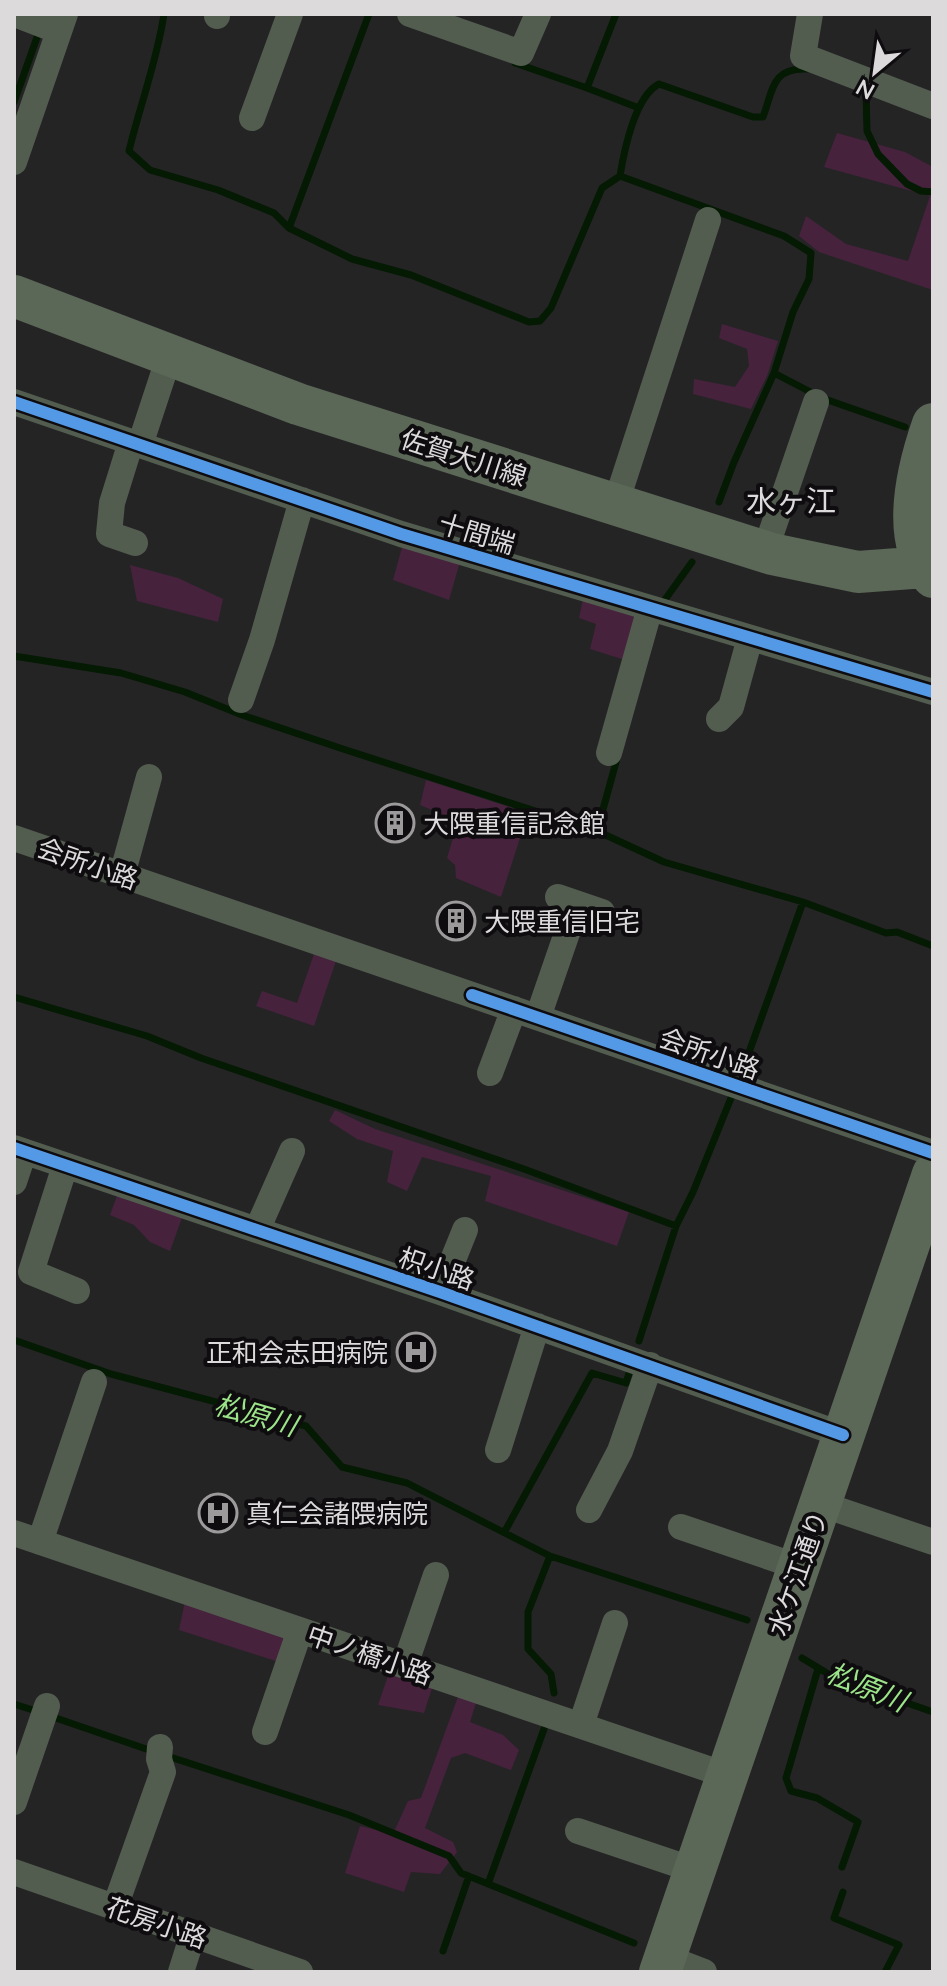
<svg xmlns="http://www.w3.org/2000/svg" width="947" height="1986" font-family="Lato,'Noto Sans JP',sans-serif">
  <rect width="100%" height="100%" fill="#252425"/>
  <path fill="#46223d" d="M 837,133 L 905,152 L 933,167 L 933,290 L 819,252 L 799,236 L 806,216 L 846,244 L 908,261 L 930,196 L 824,167 Z
    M 722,324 L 778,341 L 767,376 L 751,409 L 693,394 L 694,379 L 735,387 L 749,366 L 747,349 L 719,338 Z
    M 404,540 L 461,558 L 449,600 L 393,580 Z
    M 130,565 L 178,578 L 223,599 L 218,622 L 137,601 Z
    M 584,594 L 643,611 L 628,661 L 590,649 L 596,624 L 579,618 Z
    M 426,780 L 528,813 L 501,897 L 456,878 L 455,865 L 447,858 L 458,821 L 420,805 Z
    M 315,951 L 337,958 L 314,1026 L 256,1006 L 262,991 L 297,1003 Z
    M 335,1110 L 375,1129 L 629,1212 L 617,1246 L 485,1201 L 491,1176 L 422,1157 L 407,1191 L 387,1182 L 393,1151 L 357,1139 L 329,1121 Z
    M 118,1193 L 183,1215 L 170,1251 L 150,1242 L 134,1225 L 110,1215 Z
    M 185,1601 L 290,1637 L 282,1663 L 179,1630 Z
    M 390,1670 L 433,1685 L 424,1713 L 378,1705 Z
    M 459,1694 L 477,1700 L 470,1722 L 503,1735 L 519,1750 L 511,1770 L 465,1753 L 451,1758 L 425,1828 L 453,1842 L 457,1852 L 440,1874 L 411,1872 L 404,1892 L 345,1873 L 360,1826 L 393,1834 L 408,1801 L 421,1798 Z"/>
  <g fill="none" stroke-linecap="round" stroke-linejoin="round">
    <path stroke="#041a03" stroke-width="7" d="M 164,14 C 157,61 140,105 129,151 L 150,170 L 218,190 L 274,213 L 289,228 L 352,259 L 411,275 L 529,322 L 540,321 L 551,308 L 602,188 L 620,176
      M 616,14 L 587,88 L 639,108
      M 515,63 L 587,88
      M 807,69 C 772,67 773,90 763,117 L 753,117 L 659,84 C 635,96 624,151 620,176 L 784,236 L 811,253 L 809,279 L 793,312 L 774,373 L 822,398 L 905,427
      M 863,91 L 866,92 L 867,131 L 878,154 L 907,184 L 921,191 L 933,192
      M 14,102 L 40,29
      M 289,228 L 369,14
      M 719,502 L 734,462 L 774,373
      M 664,601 L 692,562
      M 14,656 L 121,673 L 185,692 L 242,715 L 343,749 L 597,831 L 664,862 L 803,902 L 886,933 L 897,932 L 933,946
      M 597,831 L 618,755
      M 14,997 L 147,1036 L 201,1058 L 524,1169 L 676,1226
      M 743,1069 L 803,902
      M 14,1340 L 111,1374 L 306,1426 L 342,1467 L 407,1483 L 550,1556 L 747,1620
      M 639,1341 L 676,1226 L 693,1192 L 731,1098
      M 505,1531 L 592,1373 L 626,1383 L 629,1373
      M 550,1556 L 528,1612 L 528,1649 L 551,1674 L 554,1693
      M 802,1658 L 835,1678 L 933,1712
      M 818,1669 L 786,1778 L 791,1791 L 817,1798 L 858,1822 L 842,1867
      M 14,1704 L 39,1712
      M 50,1716 L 152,1751
      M 164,1755 L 349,1815 L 449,1856 L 461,1873 L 634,1943
      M 488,1884 L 544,1729
      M 843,1892 L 834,1918 L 899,1945 L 885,1972
      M 443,1951 L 469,1876"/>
    <path stroke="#525d50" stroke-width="26" d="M 15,14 L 59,31
      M 410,14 L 521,53 L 538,14
      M 810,14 L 803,56 L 933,106
      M 217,16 L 217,14
      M 252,118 L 290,14
      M 14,162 L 65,14
      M 14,402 L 401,534 L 933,692
      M 131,442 L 112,503 L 109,534 L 135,543
      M 140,445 L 169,357
      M 615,506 L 708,220
      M 765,551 L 816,402
      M 241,700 L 262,640 L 302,500
      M 719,719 L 731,707 L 750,638
      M 609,753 L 650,608
      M 14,838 L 933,1153
      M 122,875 L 149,777
      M 558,897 L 602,912
      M 538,1017 L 577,904
      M 490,1073 L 514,1009
      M 14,1148 L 440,1292 L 843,1435
      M 65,1166 L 31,1272 L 77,1291
      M 14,1182 L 24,1152
      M 257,1230 L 292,1151
      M 440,1292 L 465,1230
      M 498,1450 L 537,1326
      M 821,1504 L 933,1542
      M 589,1510 L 620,1451 L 650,1365
      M 681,1527 L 799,1567
      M 14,1533 L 726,1775
      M 40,1542 L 94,1382
      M 405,1665 L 436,1575
      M 581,1725 L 615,1623
      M 265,1732 L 300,1630
      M 14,1802 L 47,1706
      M 578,1831 L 694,1870
      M 14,1872 L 300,1972
      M 115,1907 L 163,1772 L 159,1759 L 160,1747
      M 665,1957 L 704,1972
      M 181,1972 L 193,1934"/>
    <path stroke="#5b6757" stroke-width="42" d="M 14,296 L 298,404 L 772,554 L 858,572 L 925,567
      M 933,424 C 918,467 900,538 933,577
      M 660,1972 L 933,1174"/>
    <g stroke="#0e0c0e" stroke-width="17">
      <path id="cycleway" d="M 14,402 L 401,534 L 933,692
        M 472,995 L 933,1153
        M 14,1148 L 440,1292 L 843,1435"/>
    </g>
    <use href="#cycleway" stroke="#5399e6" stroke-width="12"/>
  </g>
  <defs>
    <g id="building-ring" transform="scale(2)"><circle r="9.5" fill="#0e0c0e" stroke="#9c9a9b" stroke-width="1.5"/><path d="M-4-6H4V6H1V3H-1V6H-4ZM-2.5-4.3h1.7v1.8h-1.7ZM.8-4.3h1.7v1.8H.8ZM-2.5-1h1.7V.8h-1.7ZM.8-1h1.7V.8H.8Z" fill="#9c9a9b"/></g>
    <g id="hospital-ring" transform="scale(2)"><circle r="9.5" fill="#0e0c0e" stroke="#9c9a9b" stroke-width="1.5"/><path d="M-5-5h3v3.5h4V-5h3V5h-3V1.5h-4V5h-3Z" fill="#9c9a9b"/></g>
  </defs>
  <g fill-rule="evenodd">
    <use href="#building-ring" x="395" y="823"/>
    <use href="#building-ring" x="456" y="921"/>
    <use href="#hospital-ring" x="416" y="1352"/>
    <use href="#hospital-ring" x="218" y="1513"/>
  </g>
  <g text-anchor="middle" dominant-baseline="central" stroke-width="8" stroke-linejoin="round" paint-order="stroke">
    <g font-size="26" fill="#dcdadb" stroke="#0e0c0e">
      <text transform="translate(464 457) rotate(18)">佐賀大川線</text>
      <text transform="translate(477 533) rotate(17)">十間端</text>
      <text transform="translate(88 863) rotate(19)">会所小路</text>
      <text transform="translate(710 1053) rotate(19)">会所小路</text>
      <text transform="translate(437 1268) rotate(19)">枳小路</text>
      <text transform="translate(797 1573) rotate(-71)">水ケ江通り</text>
      <text transform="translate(370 1654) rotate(19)">中ノ橋小路</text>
      <text transform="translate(157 1922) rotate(19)">花房小路</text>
    </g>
    <g font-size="26" fill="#dcdadb" stroke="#0e0c0e" text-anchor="start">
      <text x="423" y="823">大隈重信記念館</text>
      <text x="484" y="921">大隈重信旧宅</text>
      <text x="388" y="1352" text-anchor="end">正和会志田病院</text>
      <text x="246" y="1513">真仁会諸隈病院</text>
    </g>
    <g font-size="28" font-style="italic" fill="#9ce489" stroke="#0e0c0e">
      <text transform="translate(256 1414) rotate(16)">松原川</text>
      <text transform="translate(867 1686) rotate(22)">松原川</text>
    </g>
    <g font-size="30" fill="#dcdadb" stroke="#0e0c0e">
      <text x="791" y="500">水ヶ江</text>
    </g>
  </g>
  <rect width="947" height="1986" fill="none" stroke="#dcdadb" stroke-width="32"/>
  <g transform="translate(875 72) rotate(209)" stroke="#0e0c0e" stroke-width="6" paint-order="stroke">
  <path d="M0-6L14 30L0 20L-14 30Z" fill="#dcdadb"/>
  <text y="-12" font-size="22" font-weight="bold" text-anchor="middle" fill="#dcdadb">N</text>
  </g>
</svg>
